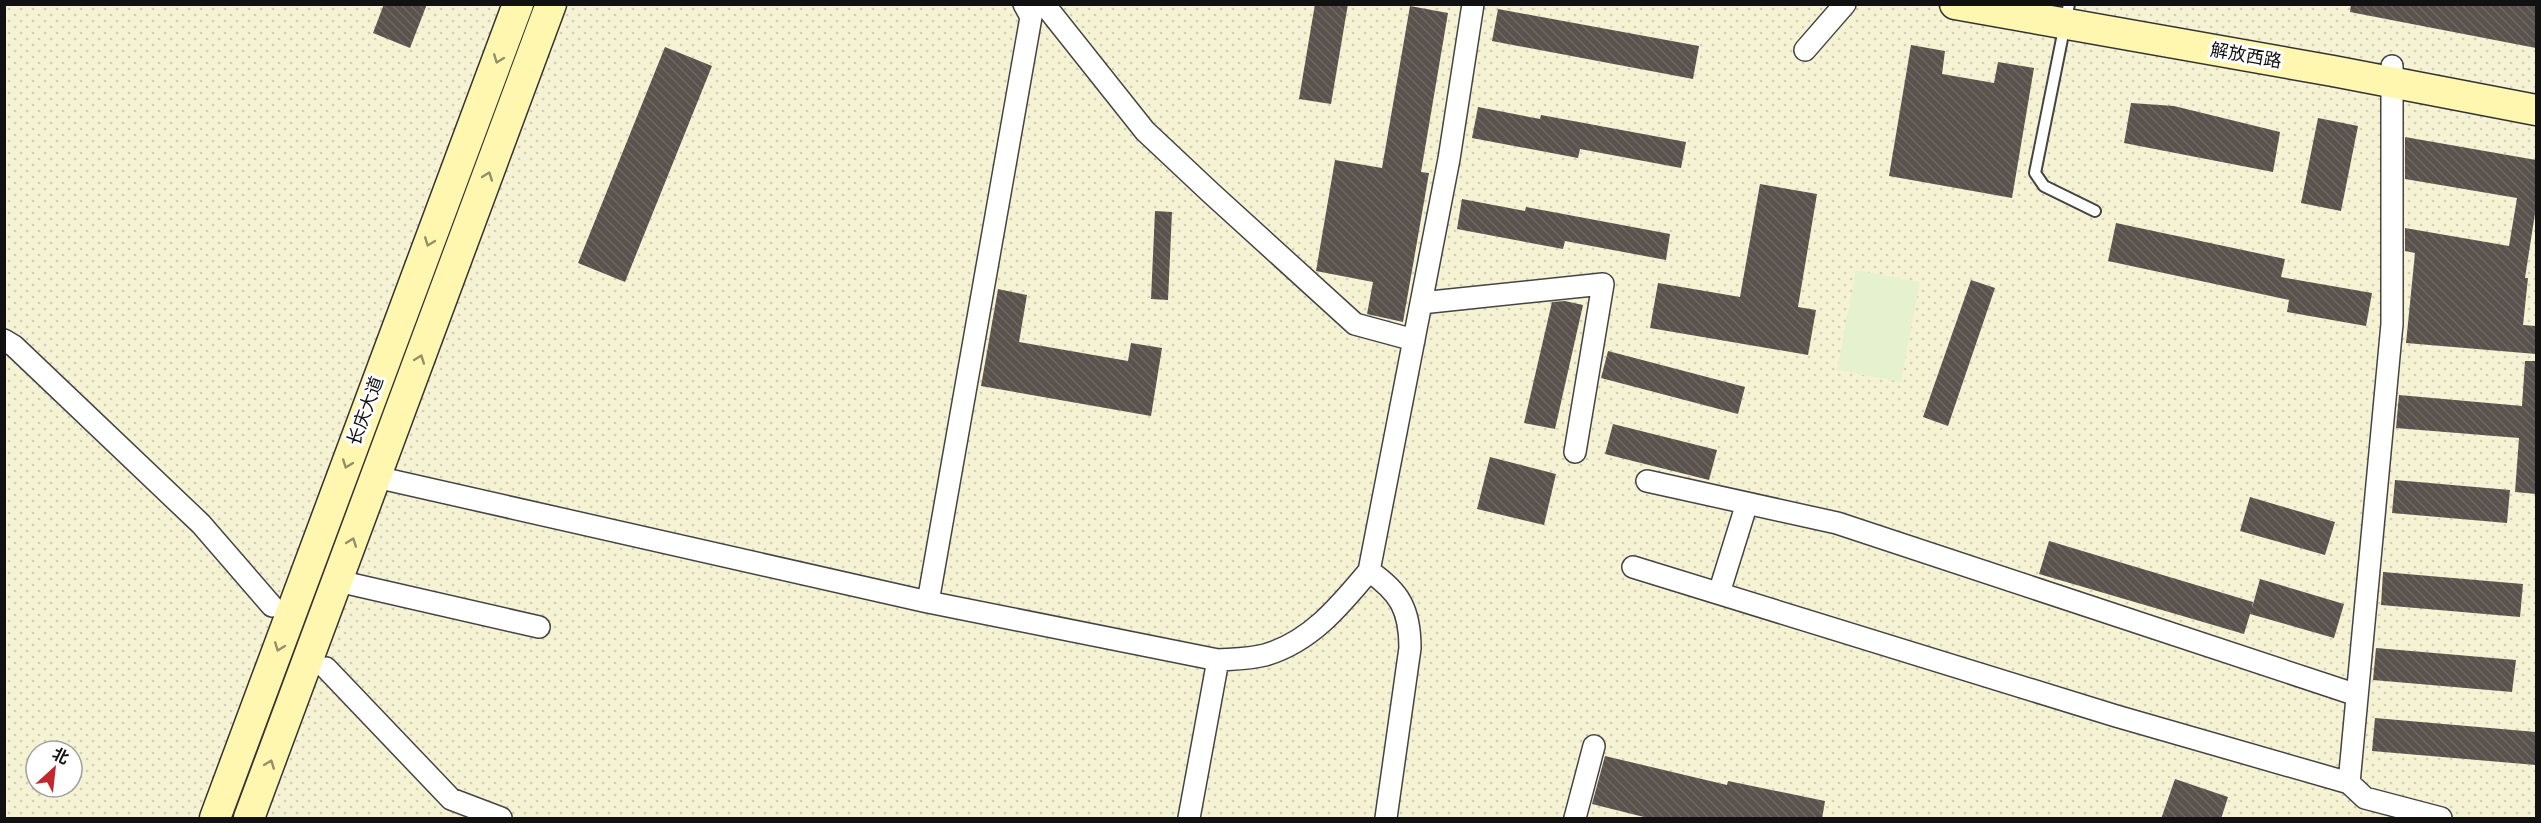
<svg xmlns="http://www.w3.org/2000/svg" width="2541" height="823" font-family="Spectral,'Noto Sans SC',serif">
  <defs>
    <pattern id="farmland-dots" width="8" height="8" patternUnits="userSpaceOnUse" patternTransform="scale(1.5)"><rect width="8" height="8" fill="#f6f3d4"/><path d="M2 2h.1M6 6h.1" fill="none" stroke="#d2cfb5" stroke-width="1.8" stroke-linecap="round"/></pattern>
    <pattern id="building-back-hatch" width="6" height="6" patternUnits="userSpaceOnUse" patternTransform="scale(1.5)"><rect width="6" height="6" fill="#5a524d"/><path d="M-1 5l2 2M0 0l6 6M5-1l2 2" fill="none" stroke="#6d6662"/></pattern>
  </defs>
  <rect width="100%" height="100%" fill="#fffdf5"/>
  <path fill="url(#farmland-dots)" fill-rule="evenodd" d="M 5,5 L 2536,5 L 2536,818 L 5,818 ZM 36,751 L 72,751 L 72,787 L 36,787 Z"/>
  <path fill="#e6f2cf" d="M 1856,270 L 1920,282 L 1901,382 L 1837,370 Z"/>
  <path fill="url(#building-back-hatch)" d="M 384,4 L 427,4 L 410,48 L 373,33 Z
    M 1315,4 L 1348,4 L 1331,104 L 1299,99 Z
    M 2351,4 L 2536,4 L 2536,48 L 2350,12 Z
    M 1410,6 L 1448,13 L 1421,172 L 1429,173 L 1403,322 L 1367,314 L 1373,282 L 1316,271 L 1335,160 L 1382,168 Z
    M 1498,9 L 1699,46 L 1693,79 L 1492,41 Z
    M 1911,45 L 1945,51 L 1942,74 L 1994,83 L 1998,62 L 2034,68 L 2012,198 L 1889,176 Z
    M 665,47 L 712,66 L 625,282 L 578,263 Z
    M 2131,103 L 2174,106 L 2280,132 L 2273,172 L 2124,143 Z
    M 1478,107 L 1540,119 L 1541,115 L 1686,142 L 1681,168 L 1580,149 L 1578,158 L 1472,138 Z
    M 2318,118 L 2358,126 L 2341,211 L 2301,203 Z
    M 2405,137 L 2536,160 L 2536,207 L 2525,278 L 2528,278 L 2523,325 L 2536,326 L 2536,354 L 2406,343 L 2415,253 L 2405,251 L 2405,228 L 2509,246 L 2517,198 L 2405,179 Z
    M 1760,184 L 1817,194 L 1798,307 L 1816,310 L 1808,355 L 1650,328 L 1658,283 L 1740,297 Z
    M 1462,199 L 1525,211 L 1526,207 L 1670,234 L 1666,260 L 1565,241 L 1563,249 L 1457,229 Z
    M 1155,211 L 1172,212 L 1168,300 L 1151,299 Z
    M 2116,223 L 2285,259 L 2281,277 L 2372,293 L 2366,326 L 2287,312 L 2289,300 L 2108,261 Z
    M 1971,280 L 1995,288 L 1948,426 L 1923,417 Z
    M 998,289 L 1027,295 L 1019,342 L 1128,361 L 1131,343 L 1162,348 L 1151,416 L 981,386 Z
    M 1565,301 L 1583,305 L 1555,429 L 1524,423 L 1552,302 Z
    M 1608,351 L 1745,387 L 1738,414 L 1601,378 Z
    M 2525,361 L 2536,361 L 2536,494 L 2515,492 L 2519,438 L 2396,428 L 2399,395 L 2522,406 Z
    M 1613,424 L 1717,450 L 1709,480 L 1605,454 Z
    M 1490,457 L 1556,474 L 1544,525 L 1477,509 Z
    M 2395,480 L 2510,490 L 2507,523 L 2392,513 Z
    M 2250,497 L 2335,522 L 2325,555 L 2240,531 Z
    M 2049,541 L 2253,602 L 2252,608 L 2260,579 L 2344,604 L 2334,638 L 2250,614 L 2244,634 L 2039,574 Z
    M 2383,572 L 2523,584 L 2520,617 L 2381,605 Z
    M 2376,648 L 2516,660 L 2512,692 L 2373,680 Z
    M 2375,718 L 2536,732 L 2536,765 L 2372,751 Z
    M 1605,756 L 1727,785 L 1728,781 L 1825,801 L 1822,819 L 1652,819 L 1592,804 Z
    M 2175,779 L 2228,797 L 2221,819 L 2161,819 Z"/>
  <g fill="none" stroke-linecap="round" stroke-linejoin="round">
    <g stroke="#444" stroke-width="14">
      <path id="lane" d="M 2069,4 L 2035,173 L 2044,186 L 2095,211"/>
    </g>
    <g stroke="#444" stroke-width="24">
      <path id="street" d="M 1044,4 L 1145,131 L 1211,193 L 1355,324 L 1414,340
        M 1805,50 L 1845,4
        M 1421,303 L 1603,284 L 1575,452
        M 4,340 L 14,346 L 201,524 L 272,606
        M 376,477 L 928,602 L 1218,660 C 1233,659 1250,659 1265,655 C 1310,642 1339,607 1369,571 L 1449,159 L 1473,4
        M 1647,481 L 1837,523 L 2357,695
        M 1633,567 L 2116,716 L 2349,783 L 2365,798 L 2441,818
        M 1369,571 C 1400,592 1410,610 1410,648 L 1386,818
        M 338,581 L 539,627
        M 1719,593 L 1747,503
        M 928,602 L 1031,17 L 1024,4
        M 326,668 L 451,799 L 501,818
        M 2349,783 L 2392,324 L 2392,66
        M 1189,818 L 1218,660
        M 1575,818 L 1594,746"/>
    </g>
    <g stroke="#333" stroke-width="33">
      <path id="secondary" d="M 1955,4 L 2333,71 L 2536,110
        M 215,818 L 518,4
        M 249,818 L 551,4"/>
    </g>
    <use href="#lane" stroke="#fff" stroke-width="10"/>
    <use href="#street" stroke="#fff" stroke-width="21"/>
    <use href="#secondary" stroke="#fff6b0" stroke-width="30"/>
  </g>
  <defs><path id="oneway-chevron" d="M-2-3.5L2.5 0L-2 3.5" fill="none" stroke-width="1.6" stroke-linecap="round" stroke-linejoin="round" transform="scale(1.5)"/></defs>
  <g stroke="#948f68">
    <use href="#oneway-chevron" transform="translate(498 59) rotate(111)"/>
    <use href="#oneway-chevron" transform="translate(488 176) rotate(-70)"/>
    <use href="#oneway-chevron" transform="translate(429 242) rotate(111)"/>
    <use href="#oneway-chevron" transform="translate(420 359) rotate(-70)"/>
    <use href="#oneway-chevron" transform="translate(347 464) rotate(110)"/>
    <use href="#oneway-chevron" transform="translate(352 542) rotate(-70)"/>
    <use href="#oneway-chevron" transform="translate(279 647) rotate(111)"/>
    <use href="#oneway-chevron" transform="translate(270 764) rotate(-69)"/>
  </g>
  <g text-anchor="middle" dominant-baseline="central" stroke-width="6" stroke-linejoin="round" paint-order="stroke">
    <g font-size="18" fill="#111" stroke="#fff">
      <text transform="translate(2246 56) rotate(10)">解放西路</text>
      <text transform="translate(366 411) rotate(-70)">长庆大道</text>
    </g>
  </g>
  <rect width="2541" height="823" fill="none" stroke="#111111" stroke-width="12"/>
  <g transform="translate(54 769) rotate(27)"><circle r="28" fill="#ffffff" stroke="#a0a0a0" stroke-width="1.5"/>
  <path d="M0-4.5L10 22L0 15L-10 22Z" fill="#c4262e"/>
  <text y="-9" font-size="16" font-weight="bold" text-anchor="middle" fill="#111111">北</text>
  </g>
</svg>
